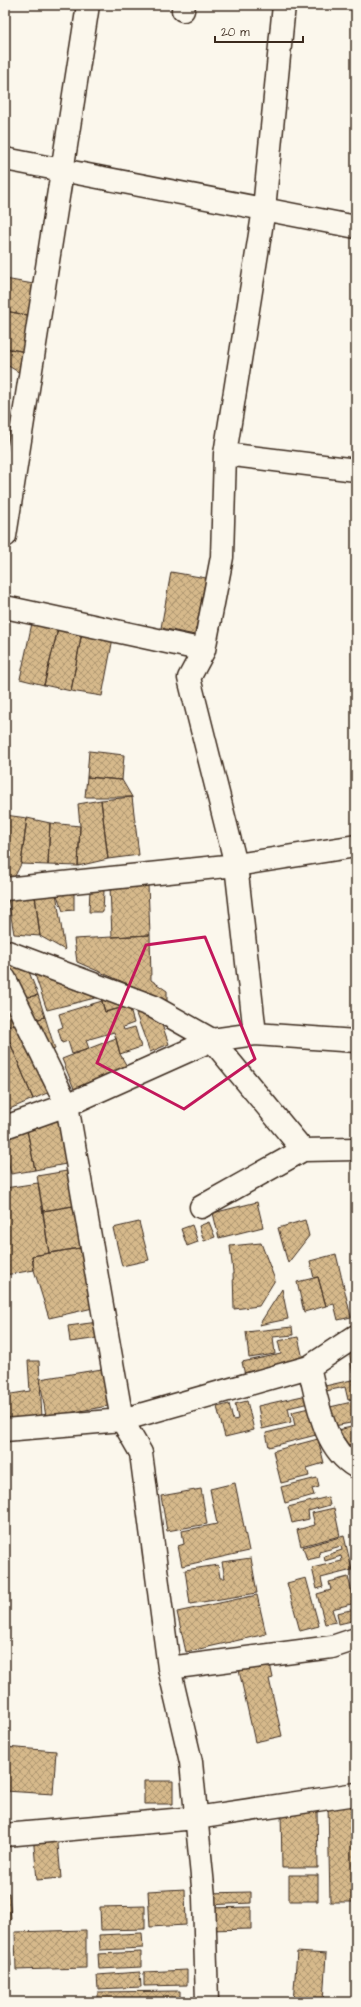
<svg xmlns="http://www.w3.org/2000/svg" width="361" height="2007" font-family="'Architects Daughter',sans-serif">
  <defs>
    <pattern id="building-cross-hatch" width="8" height="8" patternUnits="userSpaceOnUse"><rect width="8" height="8" fill="#d6b98b"/><path d="M0 0l8 8M0 8l8-8" fill="none" stroke="#af9771"/></pattern>
  </defs>
  <rect width="100%" height="100%" fill="#fbf7ec"/>
  <filter id="ink" filterUnits="userSpaceOnUse"><feTurbulence type="fractalNoise" baseFrequency=".025" numOctaves="2"/><feDisplacementMap in="SourceGraphic" scale="8" xChannelSelector="R" yChannelSelector="G"/><feConvolveMatrix kernelMatrix="1 2 1 2 8 2 1 2 1" color-interpolation-filters="sRGB"/></filter>
  <g filter="url(#ink)">
    <path fill="url(#building-cross-hatch)" stroke="#3b2a1e" d="M 5,279 L 39,285 L 33,316 L 5,311 Z
      M 5,311 L 33,316 L 26,352 L 5,348 Z
      M 5,348 L 26,352 L 22,374 L 5,364 Z
      M 5,364 L 8,365 L 6,401 L 5,401 Z
      M 5,428 L 15,429 L 5,468 Z
      M 171,572 L 206,578 L 195,635 L 161,628 Z
      M 32,623 L 58,629 L 44,685 L 20,679 Z
      M 58,629 L 82,632 L 71,691 L 44,685 Z
      M 82,632 L 113,638 L 102,696 L 71,691 Z
      M 89,751 L 124,755 L 122,780 L 87,777 Z
      M 87,777 L 122,780 L 132,797 L 85,797 Z
      M 132,797 L 139,855 L 108,859 L 101,800 Z
      M 101,800 L 108,859 L 78,866 L 80,826 L 78,804 Z
      M 5,815 L 27,818 L 21,864 L 14,878 L 5,877 Z
      M 27,818 L 50,823 L 48,865 L 21,864 Z
      M 50,823 L 80,826 L 78,866 L 48,865 Z
      M 148,885 L 150,935 L 112,937 L 110,886 Z
      M 74,888 L 74,910 L 63,911 L 56,893 Z
      M 90,889 L 104,890 L 103,912 L 89,912 Z
      M 56,893 L 65,950 L 40,936 L 35,896 Z
      M 35,896 L 40,936 L 14,934 L 8,899 Z
      M 5,915 L 9,933 L 5,933 Z
      M 150,935 L 151,980 L 167,991 L 167,1001 L 77,962 L 74,939 Z
      M 5,956 L 26,964 L 38,995 L 19,999 L 5,970 Z
      M 32,966 L 99,997 L 47,1010 Z
      M 99,991 L 129,1006 L 105,1012 Z
      M 38,995 L 45,1017 L 29,1022 L 19,999 Z
      M 102,1001 L 105,1012 L 129,1006 L 134,1023 L 123,1027 L 124,1030 L 135,1027 L 141,1047 L 120,1054 L 114,1032 L 86,1040 L 89,1049 L 72,1054 L 68,1041 L 62,1043 L 58,1029 L 63,1027 L 59,1014 Z
      M 14,1003 L 23,1020 L 5,1028 L 5,1006 Z
      M 132,1003 L 158,1014 L 169,1044 L 150,1052 Z
      M 45,1017 L 55,1049 L 45,1053 L 29,1022 Z
      M 23,1020 L 52,1091 L 33,1099 L 5,1031 L 5,1028 Z
      M 8,1037 L 33,1099 L 5,1111 L 5,1038 Z
      M 116,1038 L 120,1054 L 129,1070 L 75,1091 L 62,1059 Z
      M 62,1115 L 71,1163 L 35,1170 L 27,1130 Z
      M 27,1130 L 35,1170 L 11,1174 L 5,1148 L 5,1134 Z
      M 73,1170 L 79,1205 L 43,1211 L 37,1176 Z
      M 38,1183 L 49,1253 L 32,1256 L 34,1270 L 5,1275 L 5,1188 Z
      M 257,1202 L 263,1227 L 219,1238 L 213,1213 Z
      M 79,1205 L 86,1247 L 49,1253 L 43,1211 Z
      M 305,1220 L 309,1236 L 288,1263 L 278,1228 Z
      M 139,1222 L 149,1260 L 122,1266 L 113,1228 Z
      M 209,1222 L 215,1237 L 204,1241 L 199,1226 Z
      M 192,1225 L 198,1242 L 187,1246 L 181,1229 Z
      M 261,1243 L 275,1280 L 259,1306 L 234,1309 L 233,1272 L 230,1246 Z
      M 80,1248 L 93,1308 L 49,1318 L 34,1270 L 32,1256 Z
      M 336,1254 L 351,1317 L 338,1320 L 334,1304 L 326,1306 L 318,1277 L 314,1278 L 310,1261 Z
      M 318,1277 L 326,1306 L 304,1312 L 297,1282 Z
      M 282,1289 L 288,1319 L 259,1325 Z
      M 98,1322 L 100,1338 L 70,1342 L 68,1326 Z
      M 292,1327 L 293,1335 L 273,1337 L 275,1354 L 249,1358 L 246,1332 Z
      M 356,1335 L 356,1376 L 353,1376 L 347,1336 Z
      M 298,1337 L 303,1359 L 266,1367 L 269,1380 L 247,1384 L 242,1362 L 281,1354 L 278,1341 Z
      M 28,1361 L 39,1361 L 42,1418 L 5,1422 L 5,1395 L 30,1391 Z
      M 102,1369 L 108,1406 L 46,1417 L 40,1379 Z
      M 356,1379 L 356,1398 L 348,1400 L 345,1387 L 326,1391 L 325,1386 Z
      M 307,1395 L 309,1403 L 288,1408 L 291,1422 L 262,1429 L 258,1406 Z
      M 247,1401 L 254,1430 L 225,1437 L 217,1407 L 229,1404 L 233,1420 L 238,1419 L 235,1404 Z
      M 356,1401 L 356,1422 L 334,1426 L 330,1407 Z
      M 309,1408 L 316,1435 L 269,1447 L 266,1433 L 295,1426 L 292,1412 Z
      M 356,1426 L 356,1443 L 336,1448 L 333,1431 Z
      M 318,1439 L 324,1463 L 307,1468 L 309,1476 L 281,1483 L 273,1451 Z
      M 317,1478 L 319,1487 L 312,1489 L 314,1495 L 285,1503 L 281,1487 Z
      M 235,1483 L 249,1551 L 182,1566 L 178,1546 L 184,1544 L 182,1531 L 217,1524 L 210,1489 Z
      M 201,1489 L 207,1524 L 167,1531 L 161,1496 Z
      M 328,1497 L 330,1505 L 308,1511 L 309,1519 L 292,1523 L 288,1507 Z
      M 334,1508 L 340,1536 L 301,1546 L 297,1530 L 315,1525 L 312,1513 Z
      M 344,1536 L 352,1570 L 321,1578 L 323,1587 L 317,1589 L 312,1568 L 342,1561 L 341,1556 L 325,1561 L 324,1556 L 342,1550 L 341,1546 L 319,1552 L 320,1557 L 307,1560 L 303,1547 Z
      M 251,1558 L 257,1593 L 190,1604 L 185,1570 L 218,1565 L 220,1578 L 225,1578 L 222,1562 Z
      M 348,1577 L 355,1603 L 332,1609 L 336,1622 L 325,1624 L 317,1594 L 331,1590 L 329,1582 Z
      M 306,1578 L 319,1626 L 300,1631 L 287,1583 Z
      M 257,1595 L 266,1634 L 186,1652 L 177,1612 Z
      M 355,1609 L 356,1620 L 339,1624 L 337,1613 Z
      M 269,1659 L 273,1678 L 269,1679 L 282,1736 L 255,1742 L 238,1666 Z
      M 5,1747 L 56,1751 L 53,1794 L 5,1791 Z
      M 144,1781 L 173,1781 L 173,1804 L 144,1804 Z
      M 328,1804 L 356,1804 L 356,1902 L 330,1902 Z
      M 281,1810 L 317,1810 L 318,1868 L 282,1868 Z
      M 57,1833 L 61,1878 L 37,1880 L 33,1835 Z
      M 289,1875 L 318,1875 L 318,1901 L 289,1901 Z
      M 185,1889 L 186,1925 L 150,1927 L 148,1891 Z
      M 251,1892 L 251,1903 L 207,1905 L 206,1893 Z
      M 9,1893 L 11,1920 L 5,1921 L 5,1894 Z
      M 145,1906 L 145,1929 L 101,1930 L 100,1907 Z
      M 251,1907 L 251,1929 L 207,1930 L 207,1908 Z
      M 86,1930 L 86,1968 L 16,1970 L 15,1932 Z
      M 142,1933 L 143,1948 L 100,1950 L 99,1935 Z
      M 5,1952 L 10,1952 L 11,1966 L 5,1967 Z
      M 141,1952 L 141,1967 L 99,1969 L 98,1954 Z
      M 297,1952 L 326,1954 L 323,2002 L 293,2002 Z
      M 187,1970 L 187,1985 L 144,1986 L 144,1972 Z
      M 140,1972 L 141,1987 L 98,1989 L 97,1975 Z
      M 180,1991 L 180,2002 L 98,2002 L 98,1992 Z"/>
    <g fill="none" stroke-linecap="round" stroke-linejoin="round">
      <g stroke="#3b2a1e" stroke-width="25">
        <path id="minor" d="M 183,10 L 184,5
          M 5,159 L 356,227
          M 225,454 L 356,470
          M 5,536 L 88,5
          M 5,607 L 204,650
          M 5,889 L 236,865 L 356,846
          M 5,951 L 152,1006 L 212,1040 L 303,1150
          M 5,979 L 67,1105 L 122,1420 L 141,1453 L 169,1668 L 191,1762 L 204,1897 L 207,2002
          M 255,1034 L 236,865 L 189,678 L 204,650 L 222,557 L 225,454 L 264,209 L 284,5
          M 5,1127 L 67,1105 L 212,1040 L 255,1034 L 356,1041
          M 201,1207 L 303,1150 L 356,1149
          M 309,1367 C 318,1402 323,1448 356,1467
          M 5,1430 L 122,1420 L 309,1367 L 356,1336
          M 169,1668 L 332,1647 L 356,1639
          M 5,1835 L 196,1818 L 356,1794"/>
      </g>
      <use href="#minor" stroke="#fbf7ec" stroke-width="22"/>
    </g>
  </g>
  <path fill="none" stroke="#c2185b" stroke-width="3" stroke-linejoin="round" d="M 205,937 L 255,1059 L 184,1109 L 97,1063 L 146,945 Z"/>
  <rect width="361" height="2007" fill="none" stroke="#fbf7ec" stroke-width="20"/>
  <rect x="10" y="10" width="341" height="1987" fill="none" stroke="#3b2a1e" stroke-width="1.5" filter="url(#ink)"/>
  <path d="M215 36v6h88v-6" fill="none" stroke="#3b2a1e" stroke-width="2"/>
  <text x="221" y="36" font-size="12" fill="#3b2a1e" stroke="#fbf7ec" stroke-width="3" paint-order="stroke">20 m</text>
</svg>
